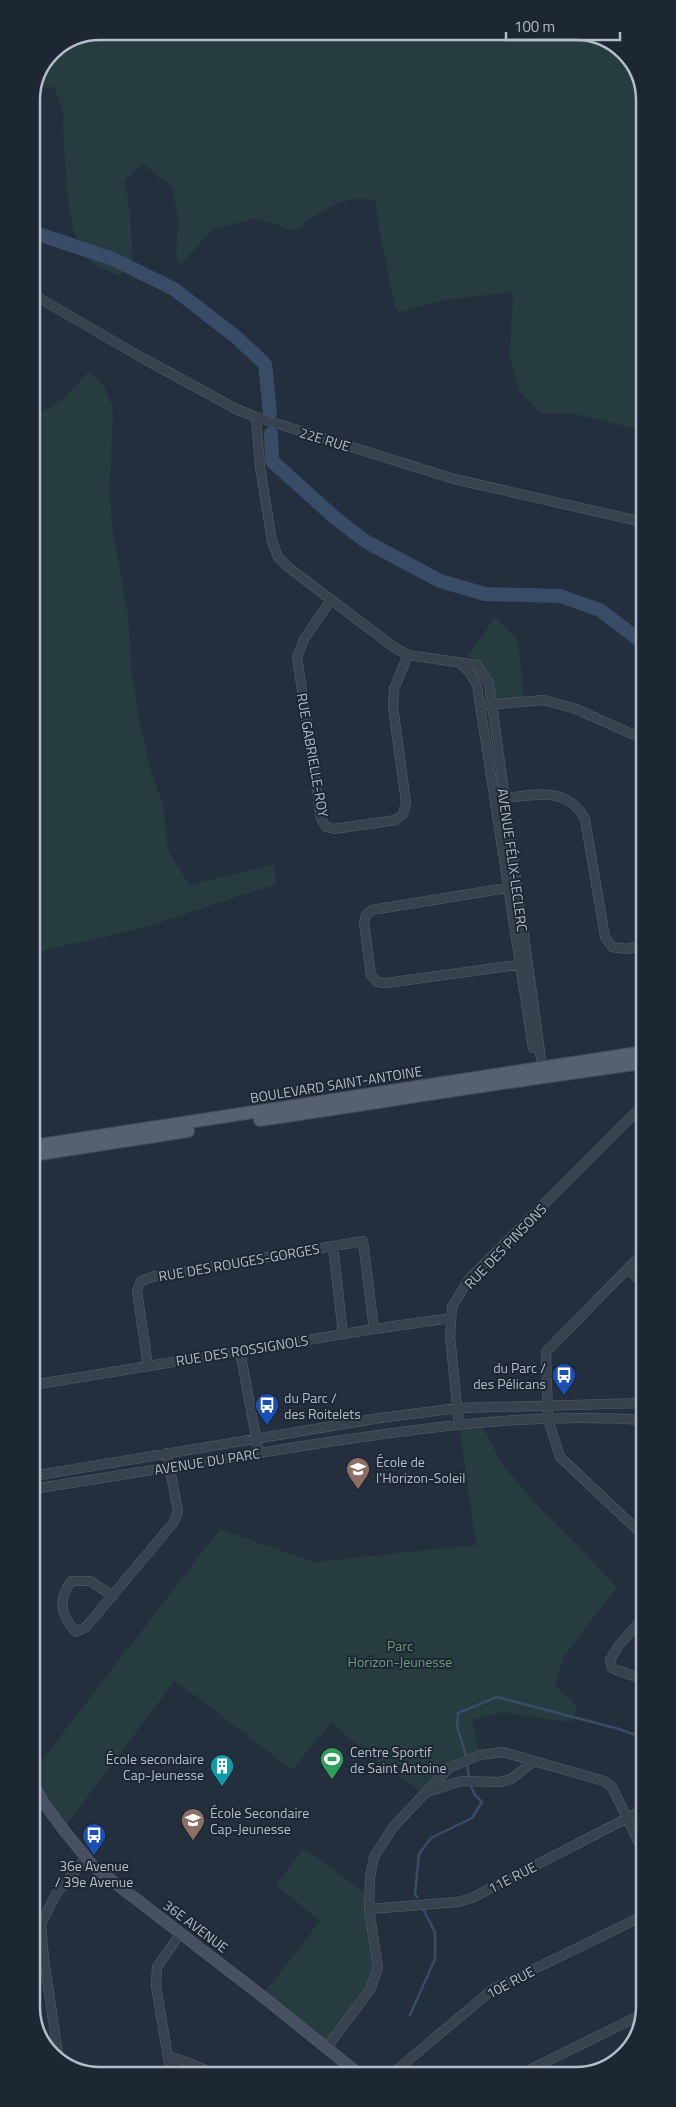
<svg xmlns="http://www.w3.org/2000/svg" width="676" height="2107" font-family="'Titillium Web',sans-serif">
  <rect width="100%" height="100%" fill="#242f3e"/>
  <path fill="#263c3f" d="M 100,31 L 581,31 L 621,48 L 642,82 L 643,118 L 640,119 L 640,182 L 643,203 L 643,428 L 634,428 L 575,414 L 540,413 L 520,393 L 510,357 L 513,292 L 444,300 L 399,312 L 395,306 L 379,228 L 376,201 C 345,190 319,214 294,231 L 256,218 L 212,230 L 181,265 L 176,257 L 178,218 L 172,187 L 143,164 L 125,180 L 130,213 L 133,258 L 119,276 L 92,263 L 73,230 L 66,186 L 63,111 L 54,87 L 35,87 L 51,51 Z
    M 91,373 L 104,386 L 113,407 L 110,492 L 112,527 L 128,615 L 131,667 L 139,719 L 150,768 L 164,808 L 168,850 L 189,885 L 274,864 L 276,884 L 143,928 L 32,953 L 32,412 L 41,413 L 65,397 L 86,374 Z
    M 495,617 L 518,640 L 524,702 L 491,705 C 488,680 485,673 468,656 Z
    M 481,1423 L 503,1466 L 543,1511 L 617,1587 L 564,1656 L 555,1686 L 577,1706 L 573,1722 L 544,1719 L 503,1712 L 472,1720 L 480,1755 L 449,1768 L 424,1793 L 375,1759 L 331,1723 L 292,1770 L 193,1694 L 174,1682 L 63,1829 L 33,1784 L 33,1772 L 220,1529 L 314,1562 L 476,1545 L 459,1424 Z
    M 304,1848 L 370,1897 L 378,1968 L 370,1990 L 327,2047 L 262,1996 L 320,1921 L 276,1885 Z"/>
  <g fill="none" stroke-linecap="round" stroke-linejoin="round">
    <path stroke="#394c67" stroke-width="2.5" d="M 466,1756 L 457,1726 L 458,1713 L 497,1697 L 619,1729 L 644,1738
      M 467,1765 L 469,1777
      M 417,1897 L 415,1894 L 419,1854 L 431,1838 L 472,1818 L 482,1802 L 475,1795 L 470,1784
      M 410,2015 L 435,1959 L 435,1932 L 423,1909"/>
    <path stroke="#394c67" stroke-width="14" d="M 32,232 L 113,259 L 174,289 L 236,337 L 265,364 L 270,413
      M 271,434 L 272,461 L 334,517 L 365,541 L 440,581 L 485,594 L 560,596 L 600,610 L 643,643"/>
    <g stroke="#565f6c" stroke-width="10">
      <path id="street" d="M 32,294 L 139,356 L 236,409 L 256,417 L 454,479 L 643,522
        M 256,417 L 260,467 L 272,541 L 278,557 L 288,567 L 395,648 L 408,655 L 477,665 L 489,683 L 543,1073
        M 331,600 L 304,639 L 297,657 L 321,818 L 326,827 L 334,829 L 396,820 L 403,814 L 406,802 L 393,707 L 394,689 L 408,655
        M 459,662 L 470,673 L 477,685 L 533,1048
        M 486,705 L 544,700 L 576,709 L 643,739
        M 500,799 C 532,795 567,785 585,819 L 605,937 L 612,947 L 626,949 L 644,945
        M 512,887 L 372,910 L 366,915 L 364,922 L 371,975 L 377,982 L 386,983 L 525,964
        M 333,1246 L 343,1334
        M 644,1252 L 546,1352 L 548,1419 L 560,1457 L 644,1536
        M 628,1269 L 644,1285
        M 240,1351 L 259,1453
        M 148,1366 L 137,1291 L 141,1281 L 155,1276 L 363,1241 L 374,1329
        M 33,1385 L 374,1329 L 451,1318
        M 459,1424 L 450,1336 L 452,1307 L 469,1279 L 644,1104
        M 33,1476 L 380,1418 L 458,1408 L 644,1403
        M 33,1489 C 125,1474 217,1459 309,1445 C 420,1428 532,1412 644,1420
        M 113,1596 L 90,1581 L 71,1581 C 58,1601 60,1614 76,1632 L 86,1627 L 174,1522 L 178,1511 L 167,1453
        M 644,1617 L 619,1645 L 610,1660 L 612,1668 L 644,1680
        M 427,1792 L 461,1781 L 500,1782 L 511,1779 L 533,1762
        M 369,1909 L 458,1902 L 472,1898 L 645,1809
        M 327,2047 L 370,1990 L 378,1968 L 369,1909 L 370,1877 L 374,1857 L 394,1826 L 449,1768 L 480,1755 L 503,1752 L 604,1781 L 612,1787 L 645,1855
        M 168,2056 L 192,2064 L 216,2075
        M 59,2061 L 44,1959 L 41,1924 L 56,1894 L 86,1858
        M 392,2074 L 493,1989 L 645,1915
        M 529,2074 L 533,2068 L 643,2014
        M 171,2075 L 156,1986 L 157,1967 L 180,1934"/>
    </g>
    <g stroke="#565f6c" stroke-width="12">
      <path id="secondary" d="M 33,1784 L 43,1802 L 63,1829 L 93,1866 L 262,1996 L 359,2074"/>
    </g>
    <g stroke="#414a57" stroke-width="14">
      <path id="primary" d="M 260,1120 C 388,1101 515,1080 644,1063
        M 33,1146 L 644,1052
        M 33,1155 L 188,1131"/>
    </g>
    <use href="#street" stroke="#38414e" stroke-width="9"/>
    <use href="#secondary" stroke="#465061" stroke-width="11"/>
    <use href="#primary" stroke="#56606e" stroke-width="12"/>
  </g>
  <defs>
    <g id="bus-pin" transform="scale(1.25)"><path d="M0 17L-7.5 6A9.5 9.5 0 1 1 7.5 6Z" fill="#1a4fb4" stroke="#1d2633"/><path d="M-5-6H5V4H4V6H2V4H-2V6H-4V4H-5ZM-3.5-4V0h7V-4ZM-3.5 1.2v1.5H-2V1.2ZM2 1.2v1.5H3.5V1.2Z" fill="#fff"/></g>
    <g id="school-pin" transform="scale(1.25)"><path d="M0 17L-7.5 6A9.5 9.5 0 1 1 7.5 6Z" fill="#8d6e63" stroke="#1d2633"/><path d="M0-5L7-2L0 1L-7-2ZM-4 1L0 2.5L4 1V4Q0 6-4 4Z" fill="#fff"/></g>
    <g id="stadium-pin" transform="scale(1.25)"><path d="M0 17L-7.5 6A9.5 9.5 0 1 1 7.5 6Z" fill="#2e9e5b" stroke="#1d2633"/><path d="M0-5a6.5 5 0 1 0 0 10a6.5 5 0 1 0 0-10ZM-3.5-1.8h7v3.6h-7Z" fill="#fff"/></g>
    <g id="building-pin" transform="scale(1.25)"><path d="M0 17L-7.5 6A9.5 9.5 0 1 1 7.5 6Z" fill="#0f9aa8" stroke="#1d2633"/><path d="M-4-6H4V6H1V3H-1V6H-4ZM-2.5-4.3h1.7v1.8h-1.7ZM.8-4.3h1.7v1.8H.8ZM-2.5-1h1.7V.8h-1.7ZM.8-1h1.7V.8H.8Z" fill="#fff"/></g>
  </defs>
  <g fill-rule="evenodd">
    <use href="#bus-pin" x="564" y="1375"/>
    <use href="#bus-pin" x="267" y="1405"/>
    <use href="#school-pin" x="358" y="1469"/>
    <use href="#stadium-pin" x="332" y="1759"/>
    <use href="#building-pin" x="222" y="1766"/>
    <use href="#school-pin" x="193" y="1820"/>
    <use href="#bus-pin" x="94" y="1835"/>
  </g>
  <g text-anchor="middle" dominant-baseline="central" stroke-width="4" stroke-linejoin="round" paint-order="stroke">
    <g font-size="14" fill="#b4bcc9" stroke="#1d2633">
      <text transform="translate(325 439) rotate(17)">22E RUE</text>
      <text transform="translate(313 755) rotate(80)">RUE GABRIELLE-ROY</text>
      <text transform="translate(513 860) rotate(82)">AVENUE FÉLIX-LECLERC</text>
      <text transform="translate(336 1084) rotate(-9)">BOULEVARD SAINT-ANTOINE</text>
      <text transform="translate(505 1246) rotate(-46)">RUE DES PINSONS</text>
      <text transform="translate(239 1262) rotate(-10)">RUE DES ROUGES-GORGES</text>
      <text transform="translate(242 1350) rotate(-9)">RUE DES ROSSIGNOLS</text>
      <text transform="translate(207 1461) rotate(-9)">AVENUE DU PARC</text>
      <text transform="translate(512 1877) rotate(-27)">11E RUE</text>
      <text transform="translate(196 1926) rotate(37)">36E AVENUE</text>
      <text transform="translate(510 1982) rotate(-28)">10E RUE</text>
    </g>
    <g font-size="14" fill="#b4bcc9" stroke="#1d2633" text-anchor="start">
      <text x="546" y="1367" text-anchor="end">du Parc /<tspan x="546" dy="16">des Pélicans</tspan></text>
      <text x="284" y="1397">du Parc /<tspan x="284" dy="16">des Roitelets</tspan></text>
      <text x="376" y="1461">École de<tspan x="376" dy="16">l'Horizon-Soleil</tspan></text>
      <text x="350" y="1751">Centre Sportif<tspan x="350" dy="16">de Saint Antoine</tspan></text>
      <text x="204" y="1758" text-anchor="end">École secondaire<tspan x="204" dy="16">Cap-Jeunesse</tspan></text>
      <text x="210" y="1812">École Secondaire<tspan x="210" dy="16">Cap-Jeunesse</tspan></text>
      <text x="94" y="1865" text-anchor="middle">36e Avenue<tspan x="94" dy="16">/ 39e Avenue</tspan></text>
    </g>
    <g font-size="14" fill="#6b9a76" stroke="#1d2633">
      <text x="400" y="1645">Parc<tspan x="400" dy="16">Horizon-Jeunesse</tspan></text>
    </g>
  </g>
  <path d="M0 0H676V2107H0ZM100 40H576A60 60 0 0 1 636 100V2007A60 60 0 0 1 576 2067H100A60 60 0 0 1 40 2007V100A60 60 0 0 1 100 40Z" fill="#1d2633" fill-rule="evenodd"/>
  <path fill="none" stroke="#b4bcc9" stroke-width="2.5" d="M100 40H576A60 60 0 0 1 636 100V2007A60 60 0 0 1 576 2067H100A60 60 0 0 1 40 2007V100A60 60 0 0 1 100 40Z"/>
  <path d="M506 32v8h114v-8" fill="none" stroke="#b4bcc9" stroke-width="2.5"/>
  <text x="514" y="32" font-size="15" fill="#b4bcc9" stroke="#1d2633" stroke-width="4" paint-order="stroke">100 m</text>
</svg>
